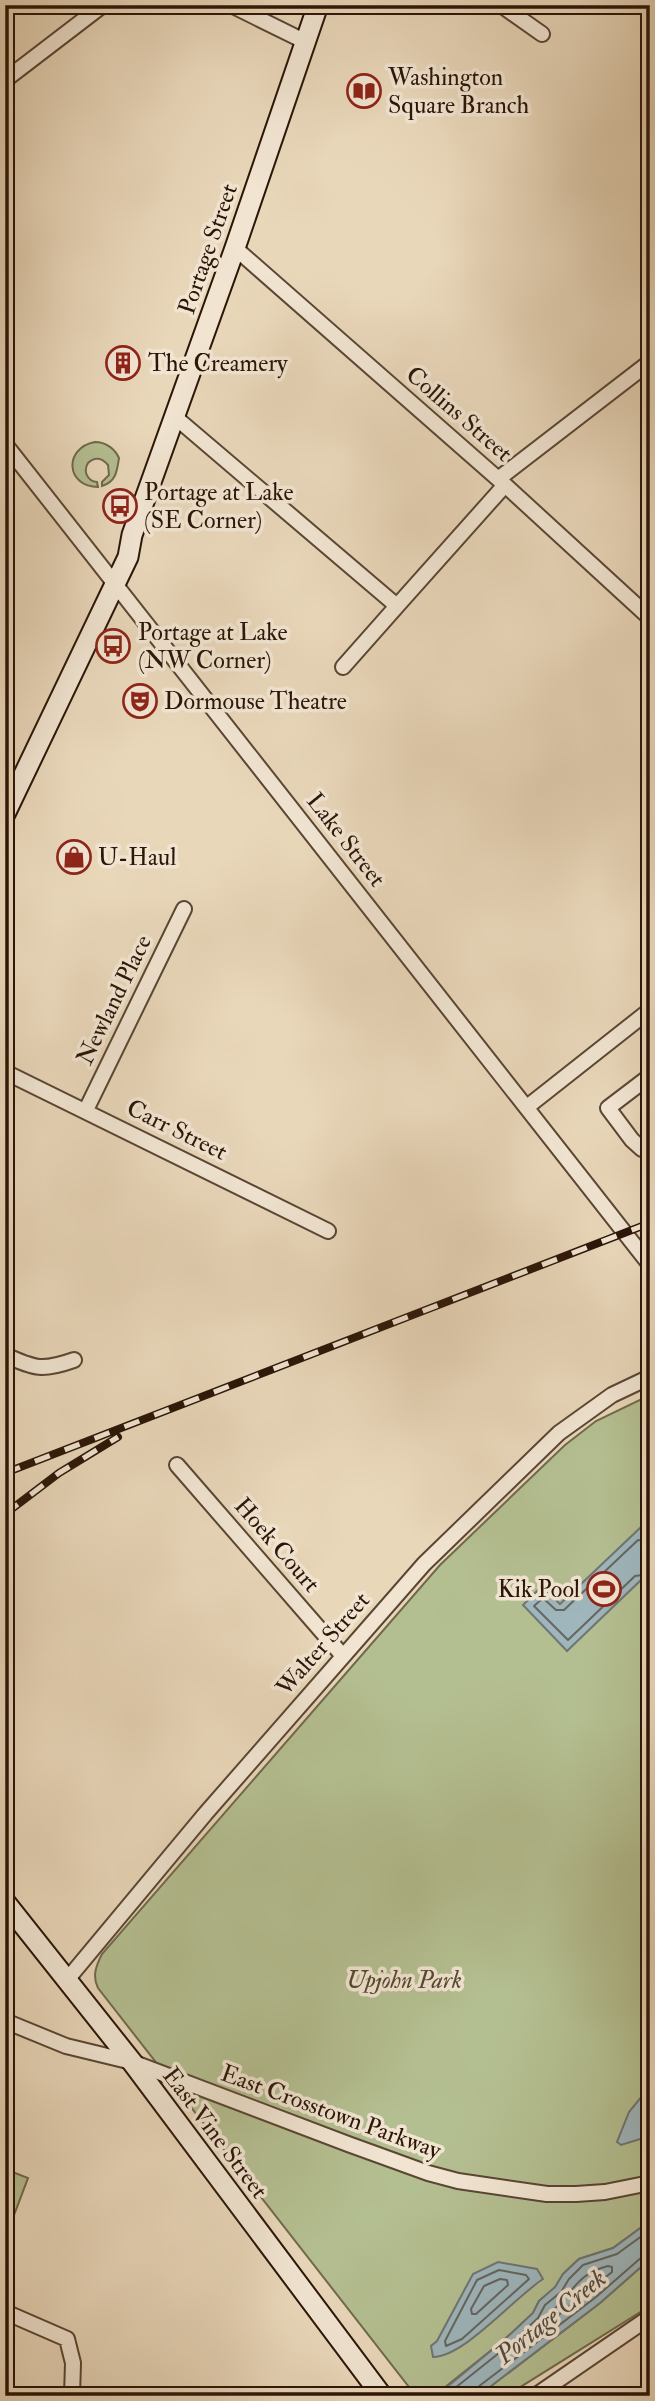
<svg xmlns="http://www.w3.org/2000/svg" width="655" height="2401" font-family="'IM FELL Double Pica',serif">
  <rect width="100%" height="100%" fill="#e9d7ba"/>
  <filter id="stains"><feTurbulence type="fractalNoise" baseFrequency=".00286" numOctaves="4"/><feColorMatrix values="0 0 0 0 .2 0 0 0 0 .09 0 0 0 0 .02 0 0 0 .5 -.17"/></filter>
  <radialGradient id="worn" r=".72"><stop offset=".6" stop-color="#630" stop-opacity="0"/><stop offset="1" stop-color="#630" stop-opacity=".3"/></radialGradient>
  <path fill="#b4bf91" stroke="#706a4c" stroke-width="2" d="M 95,442 C 106,442 115,449 119,458 C 117,471 116,482 102,486 L 102,482 L 109,475 L 108,465 C 102,458 95,456 88,463 C 83,471 87,481 97,482 L 98,487 C 66,487 63,448 95,442 Z
    M 650,1395 L 650,2221 L 613,2248 L 579,2259 L 563,2274 L 556,2287 L 539,2301 L 533,2313 L 504,2340 L 434,2396 L 416,2396 L 98,1988 C 92,1976 96,1966 102,1954 L 440,1565 L 565,1445 L 596,1421 Z
    M 5,2169 L 28,2178 L 5,2239 Z
    M 650,2259 L 650,2306 L 506,2396 L 478,2396 L 600,2303 Z"/>
  <path fill="#9eb6bc" stroke="#707674" stroke-width="2" d="M 640,1528 L 650,1538 L 650,1591 L 640,1581 L 567,1651 L 523,1605 L 542,1586 L 560,1604 Z
    M 650,2086 L 650,2136 L 621,2145 L 617,2142 L 629,2112 Z
    M 650,2221 L 650,2259 L 600,2303 L 478,2396 L 436,2396 L 504,2340 L 533,2313 L 539,2301 L 555,2287 L 563,2274 L 579,2259 L 613,2248 Z
    M 498,2262 L 537,2269 L 543,2279 C 514,2298 464,2357 433,2357 L 431,2346 L 437,2341 L 473,2274 Z"/>
  <g fill="none" stroke-linecap="round" stroke-linejoin="round">
    <path stroke="#646662" stroke-width="2" d="M 650,1542 L 638,1540 L 564,1610 L 556,1610 L 543,1598 L 534,1606 L 568,1640 L 635,1576 L 642,1575 L 650,1581
      M 608,2266 L 612,2267 L 612,2272 L 556,2317 L 551,2317 L 552,2311 C 575,2291 576,2274 608,2266 Z
      M 499,2270 L 526,2275 L 529,2279 L 462,2339 L 446,2346 L 445,2341 L 477,2280 Z
      M 500,2279 L 507,2280 L 508,2285 L 476,2314 L 472,2314 L 471,2309 L 484,2286 Z
      M 445,2396 L 509,2345 L 538,2318 L 545,2305 L 561,2292 L 569,2279 L 583,2265 L 617,2254 L 650,2230
      M 475,2396 L 478,2387 L 596,2297 L 643,2256 L 650,2254"/>
    <g stroke="#5a4634" stroke-width="18">
      <path id="street" d="M 231,5 L 306,42
        M 501,5 L 542,34
        M 5,80 L 103,5
        M 235,248 L 505,485 L 650,618
        M 175,417 L 397,606 L 505,485
        M 5,444 L 650,1265
        M 498,479 L 650,362
        M 343,667 L 397,606
        M 5,1072 L 328,1231
        M 650,1076 L 608,1108 L 632,1140 L 642,1149 L 650,1147
        M 527,1107 L 650,1010
        M 86,1110 L 184,909
        M 5,1355 C 35,1369 43,1371 74,1360
        M 177,1465 L 343,1656
        M 66,1981 L 206,1813 L 424,1564 L 559,1433 L 612,1395 L 650,1377
        M 5,2021 L 66,2046 L 132,2062 L 348,2144 L 428,2173 L 458,2181 L 547,2194 L 576,2194 L 605,2192 L 650,2183
        M 5,2312 L 67,2339 L 73,2363 L 72,2396
        M 535,2396 L 650,2317"/>
    </g>
    <g stroke="#2b1507" stroke-width="23">
      <path id="secondary" d="M 5,814 L 128,557 L 132,535 L 235,248 L 318,5
        M 5,1902 L 132,2062 L 382,2396"/>
    </g>
    <use href="#street" stroke="#f1e5d2" stroke-width="14"/>
    <use href="#secondary" stroke="#f1e5d2" stroke-width="19"/>
    <g stroke="#2b1507" stroke-width="8">
      <path id="rail" d="M 5,1473 L 650,1223
        M 5,1514 L 59,1473 L 118,1437"/>
    </g>
    <use href="#rail" stroke="#f1e5d2" stroke-width="5" stroke-dasharray="16" stroke-linecap="butt"/>
  </g>
  <defs>
    <g id="library-ring" transform="scale(1.75)"><circle r="9.5" fill="#f1e5d2" stroke="#8f2418" stroke-width="1.5"/><path d="M-6-4Q-3-5.5-.7-3.5V5Q-3 3-6 4ZM6-4Q3-5.5 .7-3.5V5Q3 3 6 4Z" fill="#8f2418"/></g>
    <g id="building-ring" transform="scale(1.75)"><circle r="9.5" fill="#f1e5d2" stroke="#8f2418" stroke-width="1.5"/><path d="M-4-6H4V6H1V3H-1V6H-4ZM-2.5-4.3h1.7v1.8h-1.7ZM.8-4.3h1.7v1.8H.8ZM-2.5-1h1.7V.8h-1.7ZM.8-1h1.7V.8H.8Z" fill="#8f2418"/></g>
    <g id="bus-ring" transform="scale(1.75)"><circle r="9.5" fill="#f1e5d2" stroke="#8f2418" stroke-width="1.5"/><path d="M-5-6H5V4H4V6H2V4H-2V6H-4V4H-5ZM-3.5-4V0h7V-4ZM-3.5 1.2v1.5H-2V1.2ZM2 1.2v1.5H3.5V1.2Z" fill="#8f2418"/></g>
    <g id="theatre-ring" transform="scale(1.75)"><circle r="9.5" fill="#f1e5d2" stroke="#8f2418" stroke-width="1.5"/><path d="M-5-5.5Q0-4 5-5.5V0Q5 5 0 6Q-5 5-5 0ZM-3.3-2.5H-1v1.5H-3.3ZM1-2.5H3.3v1.5H1ZM-2.8 1Q0 5.5 2.8 1Z" fill="#8f2418"/></g>
    <g id="shop-ring" transform="scale(1.75)"><circle r="9.5" fill="#f1e5d2" stroke="#8f2418" stroke-width="1.5"/><path d="M-5-2.5h2.3a2.7 3.5 0 0 1 5.4 0H5L5.5 6h-11ZM-1.5-2.5h3a1.5 2.3 0 0 0-3 0Z" fill="#8f2418"/></g>
    <g id="stadium-ring" transform="scale(1.75)"><circle r="9.5" fill="#f1e5d2" stroke="#8f2418" stroke-width="1.5"/><path d="M0-5a6.5 5 0 1 0 0 10a6.5 5 0 1 0 0-10ZM-3.5-1.8h7v3.6h-7Z" fill="#8f2418"/></g>
  </defs>
  <g fill-rule="evenodd">
    <use href="#library-ring" x="364" y="91"/>
    <use href="#building-ring" x="123" y="363"/>
    <use href="#bus-ring" x="120" y="506"/>
    <use href="#bus-ring" x="113" y="646"/>
    <use href="#theatre-ring" x="140" y="701"/>
    <use href="#shop-ring" x="74" y="857"/>
    <use href="#stadium-ring" x="604" y="1589"/>
  </g>
  <g text-anchor="middle" dominant-baseline="central" stroke-width="7" stroke-linejoin="round" paint-order="stroke">
    <g font-size="24" fill="#2b1507" stroke="#f1e5d2" text-anchor="start">
      <text x="388" y="77">Washington<tspan x="388" dy="28">Square Branch</tspan></text>
      <text x="148" y="363">The Creamery</text>
      <text x="144" y="492">Portage at Lake<tspan x="144" dy="28">(SE Corner)</tspan></text>
      <text x="138" y="632">Portage at Lake<tspan x="138" dy="28">(NW Corner)</tspan></text>
      <text x="164" y="701">Dormouse Theatre</text>
      <text x="98" y="857">U-Haul</text>
      <text x="580" y="1589" text-anchor="end">Kik Pool</text>
    </g>
    <g font-size="24" fill="#2b1507" stroke="#f1e5d2">
      <text transform="translate(208 249) rotate(-71)">Portage Street</text>
      <text transform="translate(459 414) rotate(41)">Collins Street</text>
      <text transform="translate(346 840) rotate(52)">Lake Street</text>
      <text transform="translate(114 1000) rotate(-64)">Newland Place</text>
      <text transform="translate(177 1130) rotate(26)">Carr Street</text>
      <text transform="translate(277 1545) rotate(49)">Hoek Court</text>
      <text transform="translate(323 1644) rotate(-49)">Walter Street</text>
      <text transform="translate(331 2112) rotate(20)">East Crosstown Parkway</text>
      <text transform="translate(215 2133) rotate(53)">East Vine Street</text>
    </g>
    <g font-size="24" font-style="italic" fill="#544830" stroke="#f1e5d2">
      <text x="404" y="1980">Upjohn Park</text>
    </g>
    <g font-size="26" font-style="italic" fill="#534d46" stroke="#f1e5d2">
      <text transform="translate(551 2317) rotate(-39)">Portage Creek</text>
    </g>
  </g>
  <rect width="655" height="2401" fill="none" stroke="#e9d7ba" stroke-width="28"/>
  <rect x="7" y="7" width="641" height="2387" fill="none" stroke="#2b1507" stroke-width="3.5"/>
  <rect x="14" y="14" width="627" height="2373" fill="none" stroke="#2b1507" stroke-width="2"/>
  <rect width="100%" height="100%" filter="url(#stains)"/>
  <rect width="100%" height="100%" fill="url(#worn)"/>
</svg>
